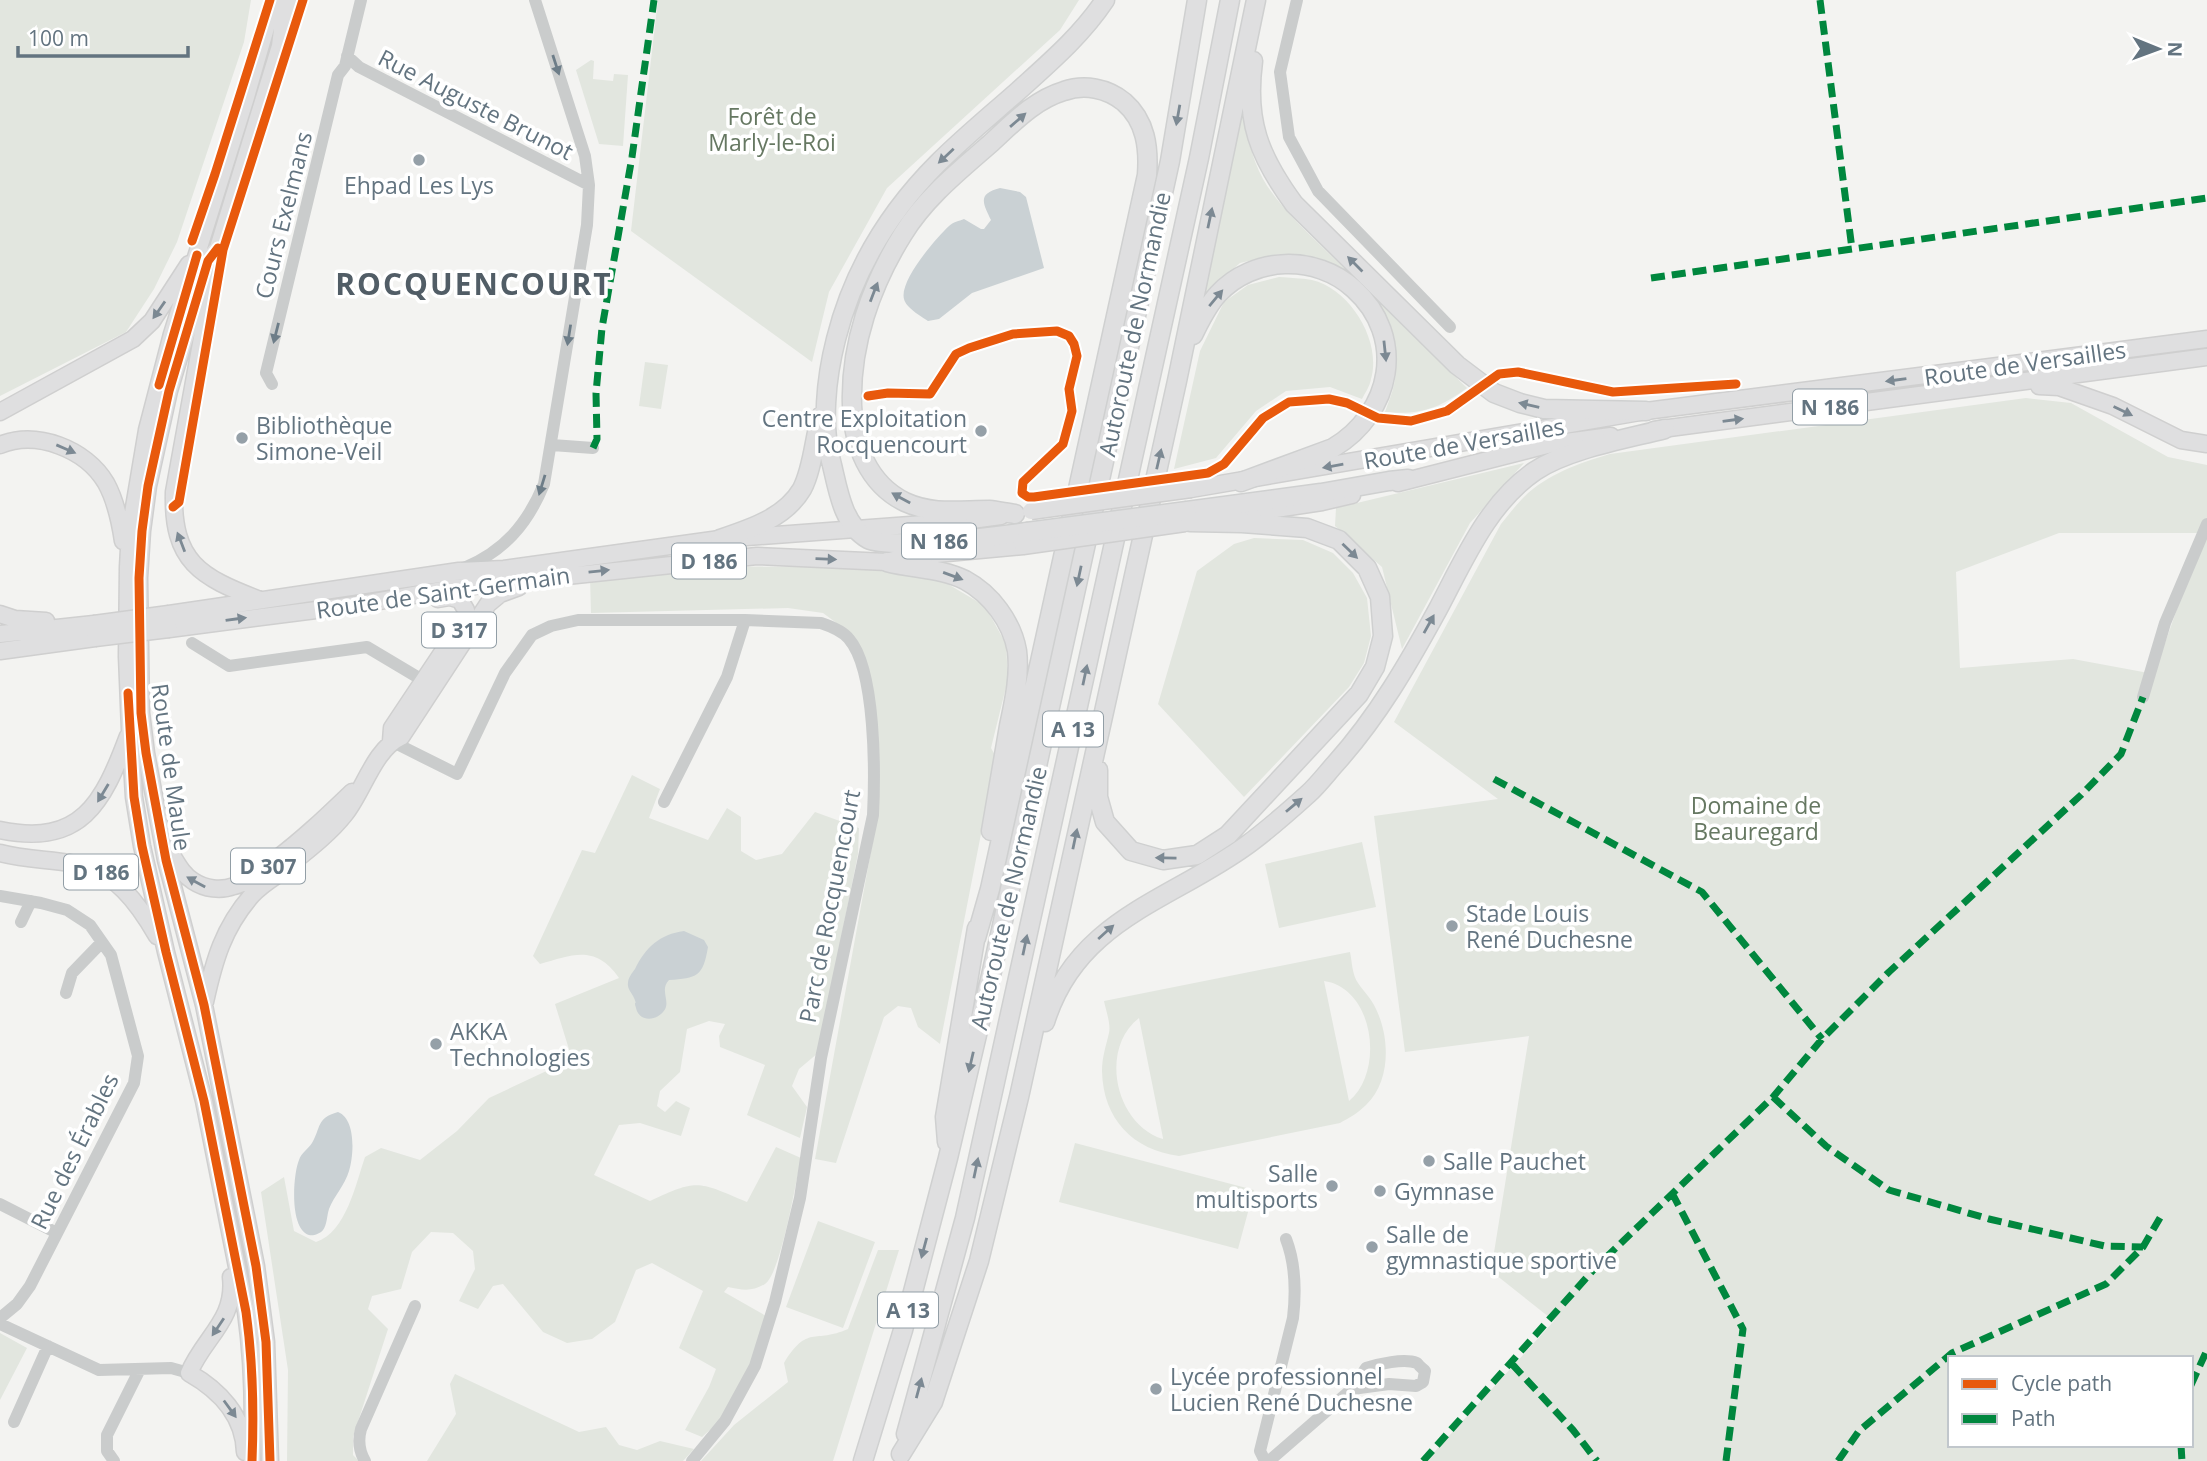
<svg xmlns="http://www.w3.org/2000/svg" width="2207" height="1461" font-family="'Open Sans',sans-serif">
  <rect width="100%" height="100%" fill="#f3f3f1"/>
  <path fill="#e2e6df" fill-rule="evenodd" d="M 0,0 L 251,0 L 244,42 L 177,242 L 154,289 L 126,332 L 0,396 Z
    M 658,0 L 1079,0 L 1060,30 L 887,188 L 829,292 L 812,362 L 631,231 Z
    M 591,60 L 594,61 L 593,79 L 613,81 L 614,74 L 628,75 L 623,146 L 599,144 L 576,70 Z
    M 1242,106 C 1246,131 1251,157 1263,179 C 1281,211 1321,245 1347,271 L 1321,259 L 1279,254 L 1240,263 L 1203,295 Z
    M 1279,277 C 1290,278 1301,278 1312,280 C 1350,289 1382,341 1371,379 C 1370,386 1365,393 1362,399 L 1330,387 L 1286,391 L 1256,411 L 1216,458 L 1174,469 L 1200,351 L 1224,302 L 1248,285 Z
    M 1377,300 L 1467,388 C 1438,409 1421,415 1385,412 C 1388,403 1392,394 1394,385 C 1400,357 1393,324 1377,300 Z
    M 645,362 L 668,365 L 661,409 L 639,406 Z
    M 2026,398 L 2071,403 L 2168,457 L 2207,465 L 2207,1461 L 1426,1461 L 1554,1321 L 1491,1271 L 1529,1036 L 1405,1052 L 1374,816 L 1498,799 L 1394,722 L 1501,524 C 1508,516 1514,507 1522,499 C 1545,475 1579,463 1610,454 ZM 2059,533 L 2204,533 L 2154,674 L 2073,659 L 1960,668 L 1956,572 ZM 1950,1358 L 2191,1358 L 2191,1445 L 1950,1445 Z
    M 1524,463 L 1470,523 L 1402,649 L 1382,567 L 1335,526 L 1336,508 Z
    M 1254,538 L 1303,540 L 1333,553 L 1353,573 L 1367,598 L 1371,636 L 1364,663 L 1349,687 L 1244,797 L 1158,704 L 1197,571 L 1234,544 Z
    M 841,566 L 936,577 L 985,606 L 1006,644 L 1008,679 L 991,748 L 996,757 L 940,1044 L 918,1027 L 911,1008 L 898,1006 L 884,1017 L 836,1163 L 815,1159 L 873,840 L 865,669 L 846,630 L 823,613 L 788,608 L 591,613 L 590,576 L 715,567 Z
    M 632,775 L 660,789 L 649,818 L 708,840 L 727,808 L 741,817 L 741,851 L 756,860 L 782,854 L 815,812 L 859,828 L 858,854 L 818,1053 L 799,1069 L 792,1086 L 807,1107 L 800,1138 L 747,1115 L 765,1065 L 720,1047 L 719,1036 L 725,1024 L 709,1021 L 687,1029 L 680,1072 L 660,1091 L 657,1106 L 665,1112 L 676,1101 L 690,1108 L 681,1136 L 640,1123 L 619,1125 L 594,1175 L 650,1201 C 699,1178 698,1182 747,1202 L 776,1147 L 801,1158 C 796,1181 781,1273 765,1284 C 752,1292 742,1290 728,1287 L 724,1292 L 766,1316 L 750,1369 L 722,1419 L 702,1437 L 685,1430 L 709,1387 L 716,1369 L 679,1348 L 703,1291 L 652,1263 L 636,1270 L 615,1322 L 592,1339 L 567,1343 L 543,1332 L 503,1284 L 493,1286 L 478,1309 L 459,1301 L 475,1269 L 473,1251 L 453,1233 L 431,1232 L 412,1252 L 401,1289 L 372,1296 L 368,1309 L 388,1329 L 353,1437 L 353,1455 L 359,1461 L 287,1461 L 288,1370 L 261,1192 L 284,1177 L 294,1231 L 316,1242 C 346,1233 356,1183 365,1157 L 381,1148 L 420,1160 L 457,1131 L 489,1098 L 572,1059 L 555,1004 L 619,978 C 595,944 573,955 540,964 L 533,956 L 582,850 L 595,853 Z
    M 1362,842 L 1376,907 L 1279,928 L 1265,864 Z
    M 1350,952 C 1352,961 1352,975 1358,983 C 1364,992 1371,998 1376,1009 C 1390,1038 1391,1081 1366,1105 C 1358,1113 1349,1118 1340,1123 L 1179,1156 C 1133,1150 1103,1119 1102,1071 C 1102,1057 1106,1046 1109,1033 C 1111,1024 1106,1011 1104,1001 ZM 1324,981 C 1374,988 1385,1071 1349,1101 ZM 1139,1018 L 1163,1138 L 1163,1139 C 1115,1124 1099,1049 1139,1018 Z
    M 1075,1143 L 1254,1190 L 1238,1249 L 1059,1202 Z
    M 818,1221 L 875,1242 L 843,1328 L 786,1307 Z
    M 878,1250 L 899,1250 L 833,1461 L 701,1461 L 734,1425 L 788,1382 L 784,1363 C 808,1324 814,1344 848,1329 Z
    M 0,1333 L 27,1348 L 0,1400 Z
    M 455,1374 L 579,1432 L 606,1427 L 619,1445 L 637,1450 L 660,1441 L 694,1449 L 683,1461 L 427,1461 L 456,1414 L 450,1384 Z"/>
  <path fill="#cad1d4" d="M 1000,188 L 1020,192 L 1026,197 L 1044,268 L 972,293 L 939,319 L 928,321 C 921,316 906,308 904,299 C 899,281 936,238 949,226 C 953,222 959,221 964,219 L 981,229 L 984,229 L 991,220 C 983,203 977,194 1000,188 Z
    M 684,931 L 704,940 L 708,947 C 703,977 697,978 669,980 C 658,991 674,1004 661,1014 C 653,1021 639,1021 636,1008 C 633,999 638,1007 634,998 C 632,993 627,989 628,983 C 628,978 632,973 635,969 C 645,948 660,934 684,931 Z
    M 338,1112 C 356,1119 354,1155 349,1171 C 345,1185 334,1196 329,1209 C 327,1215 327,1225 323,1230 C 320,1234 313,1236 309,1235 C 289,1229 293,1174 299,1160 C 301,1153 308,1149 312,1143 C 321,1128 316,1118 338,1112 Z"/>
  <g fill="none" stroke-linecap="round" stroke-linejoin="round">
    <g stroke="#cfcfcf" stroke-width="19">
      <path id="major" d="M 214,272 L 174,492 C 172,562 200,577 260,600
        M 2039,386 L 2059,387 L 2113,406 L 2181,440 L 2207,444
        M 0,412 L 133,339 L 152,321 L 189,264
        M 1654,430 L 2207,357
        M 0,445 C 37,430 86,449 106,483 C 116,501 120,521 123,541
        M 1398,483 L 1551,444 L 1611,436
        M 1191,489 L 1646,411 L 2207,339
        M 1223,517 L 1322,502 L 1352,495
        M 0,614 L 15,619 L 46,621
        M 169,614 L 459,571 L 504,569 L 720,539 L 964,521 L 1001,516
        M 169,629 L 363,604 L 454,588 L 757,556 L 887,562 L 904,557 L 1023,546
        M 0,634 L 94,624
        M 0,651 L 95,638
        M 391,741 L 392,728 L 466,617 L 466,610 L 460,600 L 450,597 L 438,599
        M 0,830 C 81,847 103,803 128,736
        M 170,852 C 177,863 182,874 193,881 C 205,889 221,891 234,886 C 250,882 263,870 275,860 C 303,839 327,816 352,792
        M 0,853 C 25,860 50,859 75,864 C 115,871 138,903 157,936
        M 205,1002 C 214,961 223,928 252,895 C 259,887 268,881 277,875 C 300,856 327,837 345,814 C 363,792 374,749 401,737 L 488,604 L 500,594 L 519,587
        M 231,1277 C 236,1320 204,1337 189,1373 C 219,1390 244,1416 245,1452
        M 252,1461 C 254,1411 253,1362 246,1312 L 204,1101 L 166,952 L 142,846 L 134,797 L 130,730 L 127,656 L 128,567 L 130,531 L 147,430 L 172,334 L 246,97 L 274,0
        M 270,1461 L 266,1342 L 256,1266 L 204,1005 L 166,860 L 146,753 L 141,713 L 139,578 L 142,531 L 148,486 L 169,391 L 208,261 L 218,248 L 280,46 L 283,22 L 290,0"/>
    </g>
    <g stroke="#cfd0d0" stroke-width="21">
      <path id="highway" d="M 1253,61 C 1245,121 1259,156 1294,204 L 1457,365 L 1494,393 L 1520,403 L 1544,409 L 1646,411
        M 1193,335 C 1200,321 1207,306 1218,294 C 1253,256 1316,254 1354,289 C 1407,337 1392,413 1333,448 L 1241,482
        M 1187,511 L 1321,493 L 1389,481 L 1408,479
        M 1027,532 C 998,536 890,550 868,539 C 843,525 838,490 832,465 C 821,426 826,378 836,339 C 853,271 889,212 938,163 C 963,138 991,115 1017,92 C 1049,63 1081,36 1105,0
        M 720,539 C 750,529 785,518 802,489 C 813,468 814,439 821,416
        M 887,562 C 913,569 941,568 965,580 C 991,594 1012,622 1017,651 C 1020,676 1014,702 1009,726 C 1003,761 997,796 991,831
        M 1098,770 L 1098,797 L 1105,822 L 1131,851 L 1163,860 L 1197,855 L 1228,835 L 1359,694 L 1375,667 L 1383,636 L 1380,597 L 1367,568 L 1339,540 L 1307,528 L 1242,523 L 1190,522
        M 976,938 L 990,889 L 1147,175 C 1149,148 1146,121 1124,102 C 1107,88 1084,84 1064,91 C 1034,100 1013,123 991,143 C 959,171 925,198 903,234 C 871,285 850,345 852,405 C 853,444 868,484 905,502 C 933,515 960,510 989,510 C 998,511 1007,513 1015,514
        M 1045,1022 C 1077,919 1170,901 1247,845 C 1268,830 1288,812 1308,794 C 1318,785 1327,773 1336,763 C 1378,716 1408,664 1438,609 C 1464,560 1488,503 1535,471 C 1568,449 1626,439 1665,429
        M 947,1142 L 945,1117 L 977,928
        M 906,1434 L 965,1218 L 1199,158 L 1230,0
        M 901,1454 L 933,1402 L 979,1261 L 1019,1097 L 1177,381 L 1256,0
        M 863,1461 L 903,1330 L 948,1158 L 992,971 L 1170,161 L 1197,0"/>
    </g>
    <path stroke="#cacccc" stroke-width="12" d="M 1297,0 L 1280,72 L 1289,137 L 1318,191 L 1450,327
      M 347,56 L 359,67 L 589,185
      M 272,384 L 266,373 L 338,75 L 345,66 L 361,0
      M 552,445 L 593,448
      M 464,568 C 504,551 527,525 544,484 L 587,225 L 589,185 L 585,156 L 535,0
      M 192,643 L 229,666 L 367,647 L 424,681
      M 2143,697 L 2165,623 L 2207,524
      M 391,741 L 457,774 L 505,673 L 532,635 L 551,626 L 578,620 L 745,620 L 821,623 C 830,626 843,631 849,639 C 876,670 875,774 873,815 L 821,1058 L 800,1198 L 775,1302 L 755,1366 L 725,1421 L 692,1461
      M 664,802 L 727,677 L 745,620
      M 0,896 L 41,903 L 67,910 L 90,925 L 111,955 L 138,1056 L 134,1083 L 30,1286 L 17,1304 L 0,1318
      M 21,922 L 31,901
      M 66,993 L 72,973 L 102,942
      M 0,1204 L 57,1233
      M 0,1324 L 99,1370 L 171,1368 L 189,1373
      M 14,1422 L 48,1346
      M 114,1461 L 107,1451 L 107,1435 L 140,1369
      M 365,1461 C 359,1451 358,1440 361,1429 L 415,1306
      M 1265,1461 L 1260,1451 L 1293,1318 C 1296,1292 1296,1265 1286,1239
      M 1269,1461 L 1352,1389 L 1366,1368 C 1378,1364 1404,1358 1417,1363 C 1417,1364 1424,1370 1425,1371 L 1423,1382 L 1416,1386 L 1389,1384 L 1352,1389"/>
    <use href="#major" stroke="#dfdfe0" stroke-width="16"/>
    <use href="#highway" stroke="#dfdfe0" stroke-width="18"/>
    <g stroke="#cfcfcf" stroke-width="19" stroke-linecap="butt">
      <path id="major-bridge" d="M 1031,511 L 1191,489
        M 1023,546 L 1185,523
        M 94,624 L 169,614
        M 95,638 L 169,629"/>
    </g>
    <g stroke="#cfd0d0" stroke-width="21" stroke-linecap="butt">
      <path id="highway-bridge" d="M 1027,532 L 1187,511"/>
    </g>
    <use href="#major-bridge" stroke="#dfdfe0" stroke-width="16"/>
    <use href="#highway-bridge" stroke="#dfdfe0" stroke-width="18"/>
    <path stroke="#00873e" stroke-width="7" stroke-dasharray="14 7" stroke-linecap="butt" d="M 1820,0 L 1852,249
      M 1651,278 L 2207,198
      M 593,448 L 597,439 L 596,393 L 602,328 L 632,157 L 654,0
      M 1494,779 L 1702,892 L 1822,1039
      M 1773,1097 L 1826,1146 L 1889,1190 L 1989,1219 L 2105,1246 L 2143,1247
      M 1672,1193 L 1743,1329 L 1726,1461
      M 1512,1364 L 1573,1430 L 1597,1461
      M 2191,1385 L 2207,1350
      M 2181,1445 L 2182,1461
      M 1423,1461 L 1596,1267 L 1773,1097 L 1822,1039 L 1889,972 L 2081,795 L 2121,754 L 2143,697
      M 1838,1461 L 1859,1431 L 1952,1353 L 2106,1284 L 2143,1247 L 2161,1216"/>
    <g stroke="#fff" stroke-width="13">
      <path id="cycleway" d="M 192,241 L 215,174 L 270,0
        M 218,248 L 208,261 L 169,391 L 148,486 L 142,531 L 139,578 L 141,713 L 146,753 L 166,860 L 204,1005 L 256,1266 L 266,1342 L 270,1461
        M 159,385 L 197,255
        M 868,396 L 888,393 L 930,394 L 956,354 L 969,348 L 1013,334 L 1057,331 L 1069,336 L 1074,344 L 1077,356 L 1069,389 L 1072,411 L 1063,444 L 1023,482 L 1022,493 L 1028,497 L 1034,497 L 1208,473 L 1224,464 L 1263,418 L 1289,402 L 1329,399 L 1347,403 L 1378,418 L 1411,421 L 1447,411 L 1499,374 L 1518,372 L 1613,392 L 1736,384
        M 173,507 L 179,502 L 223,250 L 303,0
        M 128,693 L 134,797 L 142,846 L 166,952 L 204,1101 L 246,1312 C 253,1362 254,1411 252,1461"/>
    </g>
    <use href="#cycleway" stroke="#e8590c" stroke-width="9"/>
  </g>
  <defs><path id="oneway-solid" d="M-6-.8H1V-3.2L6.5 0L1 3.2V.8H-6Z" transform="scale(1.75)"/></defs>
  <g fill="#6d7d88">
    <use href="#oneway-solid" transform="translate(556 65) rotate(72)"/>
    <use href="#oneway-solid" transform="translate(276 333) rotate(104)"/>
    <use href="#oneway-solid" transform="translate(569 335) rotate(99)"/>
    <use href="#oneway-solid" transform="translate(542 485) rotate(107)"/>
  </g>
  <g fill="#7c8993">
    <use href="#oneway-solid" transform="translate(1178 115) rotate(100)"/>
    <use href="#oneway-solid" transform="translate(1018 120) rotate(-41)"/>
    <use href="#oneway-solid" transform="translate(946 156) rotate(137)"/>
    <use href="#oneway-solid" transform="translate(1210 218) rotate(-78)"/>
    <use href="#oneway-solid" transform="translate(1355 264) rotate(-135)"/>
    <use href="#oneway-solid" transform="translate(874 292) rotate(-69)"/>
    <use href="#oneway-solid" transform="translate(1216 298) rotate(-50)"/>
    <use href="#oneway-solid" transform="translate(159 310) rotate(125)"/>
    <use href="#oneway-solid" transform="translate(1385 351) rotate(84)"/>
    <use href="#oneway-solid" transform="translate(1896 380) rotate(172)"/>
    <use href="#oneway-solid" transform="translate(1529 405) rotate(-167)"/>
    <use href="#oneway-solid" transform="translate(2123 411) rotate(26)"/>
    <use href="#oneway-solid" transform="translate(1733 420) rotate(-8)"/>
    <use href="#oneway-solid" transform="translate(66 449) rotate(23)"/>
    <use href="#oneway-solid" transform="translate(1159 459) rotate(-77)"/>
    <use href="#oneway-solid" transform="translate(1333 466) rotate(170)"/>
    <use href="#oneway-solid" transform="translate(901 498) rotate(-151)"/>
    <use href="#oneway-solid" transform="translate(181 542) rotate(-111)"/>
    <use href="#oneway-solid" transform="translate(1350 551) rotate(44)"/>
    <use href="#oneway-solid" transform="translate(826 559) rotate(2)"/>
    <use href="#oneway-solid" transform="translate(599 571) rotate(-6)"/>
    <use href="#oneway-solid" transform="translate(953 576) rotate(20)"/>
    <use href="#oneway-solid" transform="translate(1079 576) rotate(102)"/>
    <use href="#oneway-solid" transform="translate(236 619) rotate(-8)"/>
    <use href="#oneway-solid" transform="translate(1429 624) rotate(-61)"/>
    <use href="#oneway-solid" transform="translate(1085 675) rotate(-78)"/>
    <use href="#oneway-solid" transform="translate(103 793) rotate(121)"/>
    <use href="#oneway-solid" transform="translate(1294 805) rotate(-40)"/>
    <use href="#oneway-solid" transform="translate(1075 839) rotate(-78)"/>
    <use href="#oneway-solid" transform="translate(1166 858) rotate(-179)"/>
    <use href="#oneway-solid" transform="translate(196 882) rotate(-151)"/>
    <use href="#oneway-solid" transform="translate(1106 932) rotate(-42)"/>
    <use href="#oneway-solid" transform="translate(1025 945) rotate(-78)"/>
    <use href="#oneway-solid" transform="translate(971 1062) rotate(103)"/>
    <use href="#oneway-solid" transform="translate(976 1168) rotate(-78)"/>
    <use href="#oneway-solid" transform="translate(924 1248) rotate(105)"/>
    <use href="#oneway-solid" transform="translate(218 1327) rotate(124)"/>
    <use href="#oneway-solid" transform="translate(919 1388) rotate(-75)"/>
    <use href="#oneway-solid" transform="translate(230 1409) rotate(54)"/>
  </g>
  <g fill="#95a0a8" stroke="#fff" stroke-width="2.5">
    <circle cx="419" cy="160" r="7"/>
    <circle cx="981" cy="431" r="7"/>
    <circle cx="242" cy="438" r="7"/>
    <circle cx="1452" cy="926" r="7"/>
    <circle cx="436" cy="1044" r="7"/>
    <circle cx="1429" cy="1161" r="7"/>
    <circle cx="1332" cy="1186" r="7"/>
    <circle cx="1380" cy="1191" r="7"/>
    <circle cx="1372" cy="1247" r="7"/>
    <circle cx="1156" cy="1389" r="7"/>
  </g>
  <g text-anchor="middle" dominant-baseline="central" stroke-width="7" stroke-linejoin="round" paint-order="stroke">
    <g fill="#fff" stroke="#929ea6" stroke-width="2">
      <rect x="1793" y="389.5" width="74" height="35" rx="5"/>
      <rect x="902" y="523.5" width="74" height="35" rx="5"/>
      <rect x="672" y="543.5" width="74" height="35" rx="5"/>
      <rect x="422" y="612.5" width="74" height="35" rx="5"/>
      <rect x="1043" y="711.5" width="60" height="35" rx="5"/>
      <rect x="231" y="848.5" width="74" height="35" rx="5"/>
      <rect x="64" y="854.5" width="74" height="35" rx="5"/>
      <rect x="878" y="1292.5" width="60" height="35" rx="5"/>
    </g>
    <g font-size="21" font-weight="bold" fill="#637480">
      <text x="1830" y="407">N 186</text>
      <text x="939" y="541">N 186</text>
      <text x="709" y="561">D 186</text>
      <text x="459" y="630">D 317</text>
      <text x="1073" y="729">A 13</text>
      <text x="268" y="866">D 307</text>
      <text x="101" y="872">D 186</text>
      <text x="908" y="1310">A 13</text>
    </g>
    <g font-size="23" fill="#637480" stroke="#fff">
      <text transform="translate(476 104) rotate(27)">Rue Auguste Brunot</text>
      <text transform="translate(283 215) rotate(-76)">Cours Exelmans</text>
      <text transform="translate(1134 324) rotate(-78)">Autoroute de Normandie</text>
      <text transform="translate(2025 363) rotate(-8)">Route de Versailles</text>
      <text transform="translate(1464 443) rotate(-10)">Route de Versailles</text>
      <text transform="translate(443 592) rotate(-8)">Route de Saint-Germain</text>
      <text transform="translate(172 767) rotate(82)">Route de Maule</text>
      <text transform="translate(1008 898) rotate(-77)">Autoroute de Normandie</text>
      <text transform="translate(829 906) rotate(-79)">Parc de Rocquencourt</text>
      <text transform="translate(74 1151) rotate(-64)">Rue des Érables</text>
    </g>
    <g font-size="23" fill="#667862" stroke="#fff">
      <text x="772" y="116">Forêt de<tspan x="772" dy="26">Marly-le-Roi</tspan></text>
      <text x="1756" y="805">Domaine de<tspan x="1756" dy="26">Beauregard</tspan></text>
    </g>
    <g font-size="23" fill="#637480" stroke="#fff" text-anchor="start">
      <text x="419" y="185" text-anchor="middle">Ehpad Les Lys</text>
      <text x="967" y="418" text-anchor="end">Centre Exploitation<tspan x="967" dy="26">Rocquencourt</tspan></text>
      <text x="256" y="425">Bibliothèque<tspan x="256" dy="26">Simone-Veil</tspan></text>
      <text x="1466" y="913">Stade Louis<tspan x="1466" dy="26">René Duchesne</tspan></text>
      <text x="450" y="1031">AKKA<tspan x="450" dy="26">Technologies</tspan></text>
      <text x="1443" y="1161">Salle Pauchet</text>
      <text x="1318" y="1173" text-anchor="end">Salle<tspan x="1318" dy="26">multisports</tspan></text>
      <text x="1394" y="1191">Gymnase</text>
      <text x="1386" y="1234">Salle de<tspan x="1386" dy="26">gymnastique sportive</tspan></text>
      <text x="1170" y="1376">Lycée professionnel<tspan x="1170" dy="26">Lucien René Duchesne</tspan></text>
    </g>
    <g font-size="30" font-weight="bold" letter-spacing="2" fill="#515d66" stroke="#fff">
      <text x="474" y="283">ROCQUENCOURT</text>
    </g>
  </g>
  <rect x="1948" y="1356" width="245" height="91" fill="#ffffff" stroke="#c1c7cc" stroke-width="2"/>
  <rect x="1962" y="1379" width="35" height="10" fill="#e8590c" stroke="#c1c7cc" stroke-width="2"/>
  <text x="2011" y="1391" font-size="21" fill="#637480">Cycle path</text>
  <rect x="1962" y="1414" width="35" height="10" fill="#00873e" stroke="#c1c7cc" stroke-width="2"/>
  <text x="2011" y="1426" font-size="21" fill="#637480">Path</text>
  <g transform="translate(2158 49) rotate(91)" stroke="#ffffff" stroke-width="5" paint-order="stroke">
  <path d="M0-5L12 26L0 18L-12 26Z" fill="#637480"/>
  <text y="-10" font-size="19" font-weight="bold" text-anchor="middle" fill="#637480">N</text>
  </g>
  <path d="M18 46v10h170v-10" fill="none" stroke="#637480" stroke-width="3.5"/>
  <text x="28" y="46" font-size="21" fill="#637480" stroke="#ffffff" stroke-width="5" paint-order="stroke">100 m</text>
</svg>
